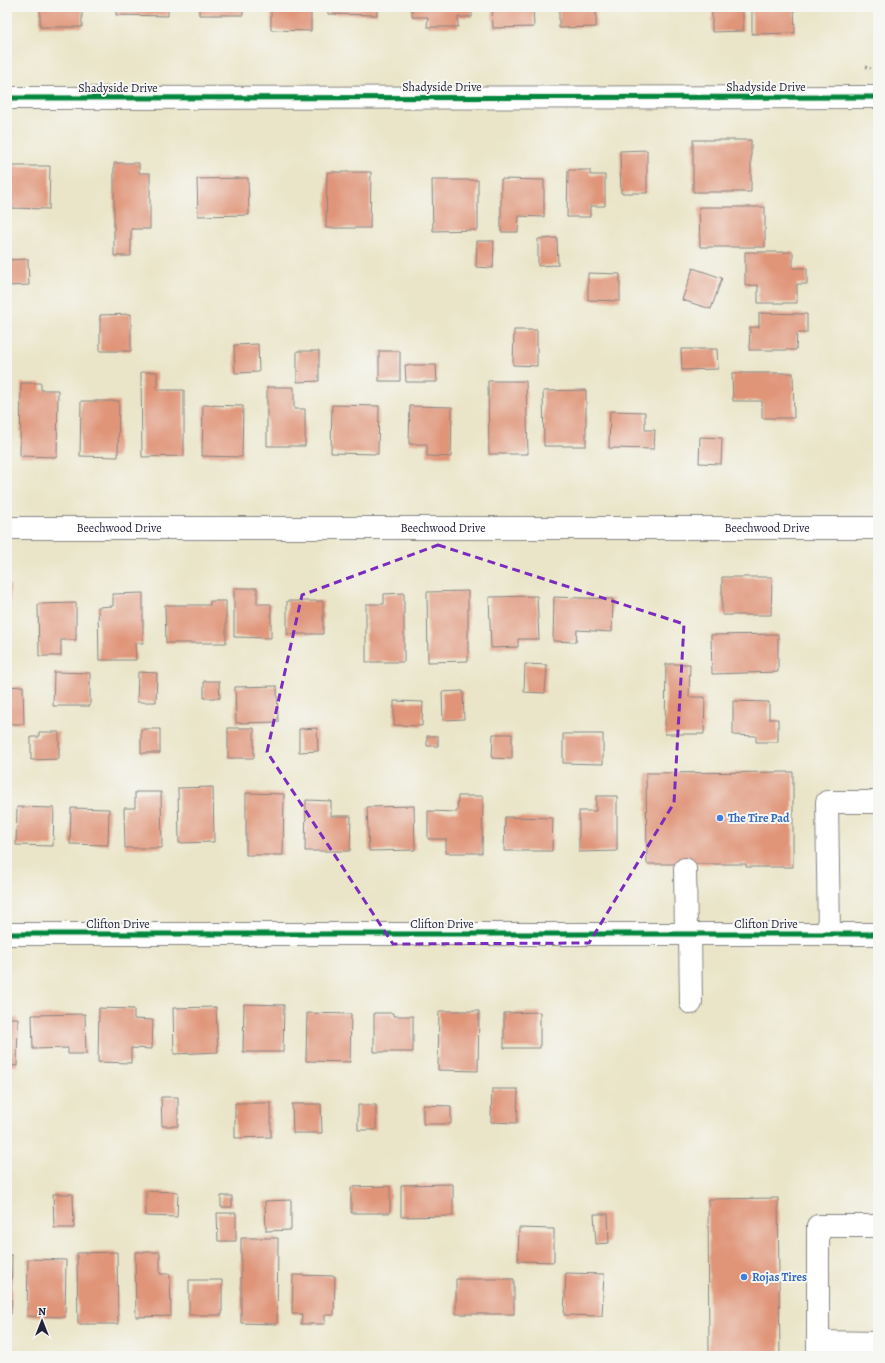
<svg xmlns="http://www.w3.org/2000/svg" width="885" height="1363" font-family="Alegreya,serif">
  <rect width="100%" height="100%" fill="#f6f6f2"/>
  <filter id="ink" filterUnits="userSpaceOnUse"><feTurbulence type="fractalNoise" baseFrequency=".025" numOctaves="2"/><feDisplacementMap in="SourceGraphic" scale="8" xChannelSelector="R" yChannelSelector="G"/><feConvolveMatrix kernelMatrix="1 2 1 2 8 2 1 2 1" color-interpolation-filters="sRGB"/></filter>
  <filter id="wash" filterUnits="userSpaceOnUse"><feTurbulence type="fractalNoise" baseFrequency=".012" numOctaves="4" result="noise"/><feDisplacementMap in="SourceGraphic" scale="16" xChannelSelector="R" yChannelSelector="G"/><feGaussianBlur stdDeviation="0.9" result="paint"/><feColorMatrix in="noise" values="0 0 0 0 0 0 0 0 0 0 0 0 0 0 0 0 0 1.4 0 .05"/><feComposite in="paint" operator="in"/></filter>
  <g filter="url(#wash)">
    <rect width="100%" height="100%" fill="#eae5c8"/>
    <g id="blocks">
      <path fill="#e09579" d="M 40,7 L 82,7 L 82,27 L 40,27 Z
        M 116,7 L 168,7 L 168,16 L 116,15 Z
        M 199,7 L 243,7 L 243,15 L 199,15 Z
        M 271,7 L 311,7 L 311,31 L 271,30 Z
        M 328,7 L 377,7 L 377,15 L 328,14 Z
        M 412,7 L 472,7 L 472,17 L 458,17 L 458,27 L 427,27 L 428,17 L 412,17 Z
        M 492,7 L 533,7 L 534,27 L 493,28 Z
        M 559,7 L 596,7 L 596,27 L 559,28 Z
        M 712,7 L 743,7 L 743,31 L 712,32 Z
        M 752,7 L 794,7 L 795,33 L 752,34 Z
        M 693,140 L 751,140 L 751,192 L 693,192 Z
        M 647,150 L 647,193 L 621,193 L 620,151 Z
        M 114,163 L 139,163 L 139,173 L 150,173 L 150,229 L 131,229 L 131,256 L 114,256 Z
        M 10,166 L 50,166 L 49,209 L 9,208 Z
        M 568,170 L 590,170 L 590,175 L 605,175 L 605,206 L 590,206 L 590,217 L 567,217 Z
        M 327,172 L 371,172 L 370,228 L 326,228 Z
        M 248,178 L 249,215 L 198,216 L 197,179 Z
        M 501,179 L 544,180 L 544,217 L 519,216 L 518,232 L 501,232 Z
        M 432,180 L 478,180 L 478,230 L 433,231 Z
        M 699,207 L 765,207 L 765,247 L 700,247 Z
        M 557,238 L 558,265 L 538,266 L 538,239 Z
        M 477,241 L 494,241 L 493,268 L 476,267 Z
        M 745,252 L 793,252 L 793,268 L 807,268 L 807,284 L 797,284 L 797,303 L 758,303 L 758,285 L 745,286 Z
        M 28,259 L 29,285 L 7,286 L 7,260 Z
        M 693,268 L 722,278 L 711,309 L 682,300 Z
        M 588,273 L 620,274 L 620,301 L 588,300 Z
        M 759,313 L 807,314 L 807,333 L 797,333 L 796,350 L 749,350 L 750,327 L 759,327 Z
        M 131,314 L 131,351 L 100,351 L 100,315 Z
        M 514,330 L 537,330 L 537,366 L 513,365 Z
        M 258,344 L 259,372 L 235,373 L 234,345 Z
        M 681,349 L 717,349 L 718,369 L 682,370 Z
        M 297,351 L 319,351 L 319,381 L 297,382 Z
        M 379,351 L 400,351 L 400,381 L 379,381 Z
        M 405,365 L 436,365 L 437,382 L 406,382 Z
        M 141,372 L 157,372 L 157,390 L 184,390 L 184,456 L 142,457 Z
        M 732,373 L 793,373 L 794,418 L 762,418 L 762,401 L 733,401 Z
        M 488,381 L 526,381 L 528,454 L 489,454 Z
        M 21,383 L 41,383 L 41,390 L 58,390 L 57,457 L 20,456 Z
        M 267,387 L 294,387 L 294,409 L 305,409 L 305,446 L 267,446 Z
        M 586,390 L 586,446 L 544,446 L 543,391 Z
        M 81,401 L 119,401 L 118,457 L 80,456 Z
        M 203,405 L 243,406 L 242,457 L 202,456 Z
        M 332,405 L 379,406 L 378,454 L 331,453 Z
        M 410,406 L 452,407 L 451,457 L 427,456 L 427,444 L 409,444 Z
        M 610,411 L 645,412 L 645,430 L 655,430 L 654,449 L 609,448 Z
        M 700,437 L 722,438 L 721,464 L 699,463 Z
        M 722,577 L 772,577 L 771,615 L 722,615 Z
        M 7,585 L 10,585 L 9,657 L 7,657 Z
        M 234,588 L 257,588 L 257,604 L 271,604 L 271,638 L 234,637 Z
        M 468,591 L 468,661 L 428,662 L 427,592 Z
        M 143,593 L 143,643 L 135,643 L 136,660 L 99,660 L 98,607 L 113,606 L 113,594 Z
        M 404,593 L 404,662 L 366,662 L 366,604 L 384,604 L 384,594 Z
        M 537,596 L 539,639 L 518,639 L 518,647 L 491,648 L 489,597 Z
        M 554,597 L 613,599 L 612,632 L 577,630 L 576,642 L 553,641 Z
        M 210,601 L 226,601 L 226,643 L 166,643 L 165,605 L 210,605 Z
        M 287,601 L 323,601 L 323,634 L 287,634 Z
        M 76,603 L 76,640 L 61,640 L 61,656 L 39,656 L 38,604 Z
        M 778,634 L 778,672 L 712,674 L 711,635 Z
        M 525,664 L 547,665 L 545,693 L 524,692 Z
        M 666,664 L 690,664 L 689,697 L 705,697 L 704,734 L 665,734 Z
        M 54,672 L 90,673 L 90,706 L 53,706 Z
        M 138,672 L 157,673 L 156,702 L 137,702 Z
        M 204,681 L 219,681 L 220,698 L 204,698 Z
        M 23,686 L 24,724 L 7,724 L 7,687 Z
        M 277,686 L 278,722 L 236,723 L 235,687 Z
        M 463,691 L 464,719 L 443,720 L 442,692 Z
        M 394,701 L 423,702 L 422,726 L 394,725 Z
        M 733,701 L 769,702 L 769,719 L 778,719 L 778,742 L 756,742 L 756,736 L 733,735 Z
        M 228,728 L 254,728 L 254,758 L 228,758 Z
        M 317,728 L 318,751 L 299,752 L 299,729 Z
        M 141,729 L 160,729 L 160,753 L 141,753 Z
        M 39,732 L 59,732 L 59,759 L 31,760 L 31,737 L 39,737 Z
        M 493,734 L 512,734 L 512,759 L 492,758 Z
        M 563,734 L 603,734 L 603,764 L 563,763 Z
        M 427,736 L 438,736 L 438,746 L 427,746 Z
        M 793,772 L 793,867 L 746,867 L 746,864 L 647,864 L 646,773 Z
        M 213,787 L 214,842 L 179,843 L 178,788 Z
        M 135,792 L 161,792 L 162,848 L 125,848 L 124,808 L 135,808 Z
        M 246,793 L 284,794 L 283,855 L 246,855 Z
        M 458,796 L 483,796 L 482,853 L 446,853 L 446,839 L 428,839 L 428,811 L 457,812 Z
        M 596,796 L 617,796 L 617,851 L 579,852 L 579,811 L 596,811 Z
        M 306,800 L 331,801 L 331,816 L 351,816 L 350,851 L 305,851 Z
        M 414,806 L 415,850 L 369,851 L 367,807 Z
        M 17,807 L 54,808 L 53,846 L 16,845 Z
        M 71,808 L 109,809 L 108,845 L 70,844 Z
        M 505,817 L 553,818 L 552,851 L 504,851 Z
        M 244,1004 L 284,1005 L 283,1052 L 243,1052 Z
        M 216,1007 L 218,1052 L 174,1054 L 173,1008 Z
        M 99,1008 L 134,1009 L 134,1019 L 153,1020 L 152,1049 L 131,1048 L 131,1063 L 98,1062 Z
        M 439,1011 L 479,1011 L 478,1071 L 438,1070 Z
        M 540,1012 L 540,1048 L 504,1048 L 504,1013 Z
        M 307,1013 L 351,1014 L 350,1062 L 306,1061 Z
        M 374,1013 L 393,1013 L 393,1016 L 413,1016 L 413,1052 L 374,1052 Z
        M 85,1014 L 86,1054 L 68,1054 L 68,1048 L 33,1049 L 32,1015 Z
        M 7,1018 L 18,1018 L 17,1066 L 7,1065 Z
        M 492,1089 L 518,1089 L 517,1123 L 491,1122 Z
        M 161,1097 L 178,1097 L 178,1126 L 162,1126 Z
        M 235,1103 L 271,1103 L 271,1137 L 235,1138 Z
        M 292,1104 L 321,1104 L 322,1133 L 293,1133 Z
        M 358,1105 L 376,1105 L 376,1130 L 358,1130 Z
        M 423,1105 L 451,1106 L 451,1124 L 423,1124 Z
        M 453,1184 L 453,1216 L 401,1217 L 401,1185 Z
        M 390,1186 L 390,1213 L 351,1213 L 351,1187 Z
        M 146,1191 L 178,1192 L 177,1217 L 146,1216 Z
        M 53,1194 L 73,1194 L 74,1228 L 54,1228 Z
        M 221,1196 L 232,1196 L 232,1207 L 221,1207 Z
        M 778,1198 L 780,1356 L 709,1356 L 708,1199 Z
        M 291,1200 L 291,1230 L 266,1231 L 265,1201 Z
        M 217,1213 L 236,1213 L 236,1241 L 218,1241 Z
        M 594,1214 L 608,1214 L 609,1243 L 596,1244 Z
        M 519,1228 L 554,1229 L 554,1262 L 518,1261 Z
        M 241,1238 L 278,1238 L 277,1324 L 241,1323 Z
        M 117,1252 L 118,1324 L 78,1324 L 77,1253 Z
        M 135,1252 L 160,1252 L 160,1274 L 170,1274 L 171,1316 L 136,1317 Z
        M 7,1255 L 12,1255 L 11,1314 L 7,1314 Z
        M 28,1259 L 66,1260 L 65,1317 L 27,1316 Z
        M 566,1273 L 604,1274 L 602,1316 L 564,1315 Z
        M 293,1275 L 335,1276 L 334,1315 L 325,1315 L 325,1324 L 301,1324 L 302,1314 L 292,1314 Z
        M 456,1279 L 514,1279 L 514,1314 L 456,1314 Z
        M 189,1280 L 222,1280 L 222,1315 L 189,1315 Z"/>
    </g>
  </g>
  <g filter="url(#ink)">
    <use href="#blocks" fill-opacity="0" stroke="#868482" stroke-width="1"/>
    <g fill="none" stroke-linecap="round" stroke-linejoin="round">
      <g stroke="#868482" stroke-width="24">
        <g id="minor">
          <path d="M 7,98 L 878,97"/>
          <path id="s1" d="M 7,528 L 878,528"/>
          <path d="M 685,869 L 686,934"/>
          <path d="M 7,934 L 878,934"/>
          <path d="M 690,934 L 691,1003"/>
          <path d="M 829,934 L 827,802 L 878,802"/>
          <path d="M 818,1342 L 878,1343"/>
          <path d="M 818,1356 L 818,1226 L 878,1226"/>
        </g>
      </g>
      <path stroke="#868482" stroke-width="2.5" stroke-dasharray="1 3" stroke-linecap="butt" d="M 866,67 L 873,69"/>
      <use href="#minor" stroke="#fff" stroke-width="22"/>
      <g stroke="#f6f6f2" stroke-width="8">
        <path id="cycleway" d="M 7,98 L 878,97
          M 7,934 L 878,934"/>
      </g>
      <use href="#cycleway" stroke="#00873e" stroke-width="5"/>
    </g>
  </g>
  <path fill="none" stroke="#7b2cbf" stroke-width="3" stroke-dasharray="8 5" stroke-linejoin="round" d="M 438,545 L 684,624 L 674,803 L 589,943 L 393,944 L 267,752 L 302,595 Z"/>
  <g fill="#3f7fe0" stroke="#f6f6f2" stroke-width="1.5">
    <circle cx="720" cy="818" r="4"/>
    <circle cx="744" cy="1277" r="4"/>
  </g>
  <g text-anchor="middle" dominant-baseline="central" stroke-width="4" stroke-linejoin="round" paint-order="stroke">
    <g font-size="12" fill="#22223b" stroke="#f6f6f2">
      <text x="442" y="87">Shadyside Drive</text>
      <text x="766" y="87">Shadyside Drive</text>
      <text x="118" y="88">Shadyside Drive</text>
      <text stroke="none"><textPath href="#s1" startOffset="112">Beechwood Drive</textPath></text>
      <text stroke="none"><textPath href="#s1" startOffset="436">Beechwood Drive</textPath></text>
      <text stroke="none"><textPath href="#s1" startOffset="760">Beechwood Drive</textPath></text>
      <text x="118" y="924">Clifton Drive</text>
      <text x="442" y="924">Clifton Drive</text>
      <text x="766" y="924">Clifton Drive</text>
    </g>
    <g font-size="12" font-weight="bold" fill="#366cbe" stroke="#f6f6f2" text-anchor="start">
      <text x="728" y="818">The Tire Pad</text>
      <text x="752" y="1277">Rojas Tires</text>
    </g>
  </g>
  <rect width="885" height="1363" fill="none" stroke="#f6f6f2" stroke-width="24"/>
  <g transform="translate(42 1321)" stroke="#f6f6f2" stroke-width="3" paint-order="stroke">
  <path d="M0-3L7 15L0 10L-7 15Z" fill="#22223b"/>
  <text y="-6" font-size="11" font-weight="bold" text-anchor="middle" fill="#22223b">N</text>
  </g>
</svg>
